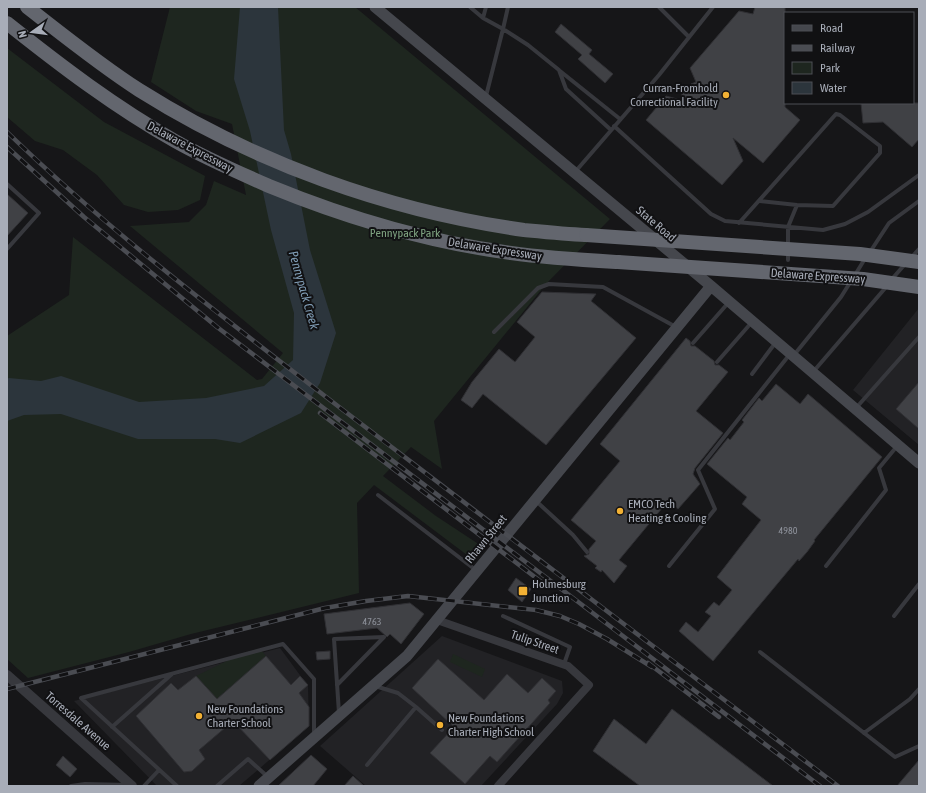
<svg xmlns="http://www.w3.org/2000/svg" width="926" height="793" font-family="'Asap Condensed',sans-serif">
  <rect width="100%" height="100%" fill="#161618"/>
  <path fill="#222225" d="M 919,308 L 919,445 L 853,390 Z
    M 442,636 L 562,681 L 563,693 L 557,704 L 481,786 L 366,786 L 320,746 Z
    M 280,648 L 308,686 L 309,726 L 239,786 L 157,786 L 74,701 Z"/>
  <path fill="#1e261f" d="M 170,7 L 355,7 L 610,219 L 546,284 L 434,421 L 442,469 L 411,447 L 383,476 L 436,516 L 480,545 L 471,558 L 374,485 L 357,503 L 359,593 L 191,634 L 129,652 L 28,678 L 7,659 L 7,336 L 69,295 L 73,237 L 257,380 L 262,379 L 283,353 L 130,226 L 189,222 L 206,205 L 214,181 L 246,195 L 232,124 L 196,111 L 151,82 Z
    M 7,48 L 104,122 L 205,176 L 200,200 L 178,210 L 148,212 L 124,205 L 97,175 L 63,150 L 35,141 L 7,117 Z
    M 260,649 L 266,656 L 217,699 L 196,676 L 243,653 Z
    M 453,654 L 485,669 L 482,677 L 450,662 Z"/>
  <path fill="#2c353c" d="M 240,7 L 278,7 L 284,130 L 291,154 L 310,250 L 336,333 L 320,383 L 301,413 L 240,443 L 215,439 L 138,439 L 61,414 L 24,415 L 7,421 L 7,379 L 9,378 L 41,381 L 61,376 L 139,402 L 206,398 L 264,386 L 293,360 L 294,313 L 271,230 L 250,131 L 234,79 Z"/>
  <path fill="#404145" stroke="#303034" d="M 755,7 L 785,7 L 785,107 L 800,120 L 763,163 L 733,138 L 743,161 L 722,185 L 646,120 L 666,96 L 681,100 L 682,94 L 691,84 L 696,82 L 690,68 L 739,11 L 753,14 Z
    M 561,24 L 592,50 L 589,54 L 613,74 L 605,83 L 578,59 L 582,55 L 555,32 Z
    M 861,103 L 919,103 L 919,139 L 912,147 L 883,122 L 863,123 Z
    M 7,194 L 28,213 L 7,236 Z
    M 542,292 L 596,294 L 591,301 L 636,338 L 546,445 L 483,394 L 472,408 L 461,400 L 472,382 L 499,349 L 515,362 L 535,337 L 517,322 Z
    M 686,338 L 690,341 L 691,346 L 695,346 L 714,361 L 715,365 L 719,365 L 728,372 L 696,411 L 723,433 L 695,468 L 693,474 L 700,484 L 678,509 L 668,501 L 619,560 L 627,566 L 614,583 L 602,570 L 601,572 L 595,568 L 597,566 L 584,556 L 589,554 L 589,549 L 596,541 L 571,520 L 620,461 L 600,444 Z
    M 919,382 L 919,429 L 896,409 Z
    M 776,384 L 800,404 L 808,394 L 882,457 L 814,540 L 815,541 L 807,552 L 799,561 L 798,559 L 713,661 L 679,631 L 686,622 L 698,632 L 711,616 L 705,612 L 714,602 L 719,606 L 732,590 L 717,577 L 761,520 L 742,504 L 747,497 L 707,464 L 728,438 L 730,440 L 744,422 L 742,420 L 759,398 L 762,401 Z
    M 516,578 L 531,589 L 522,602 L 508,590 Z
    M 410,603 L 424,614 L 401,644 L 390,634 L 387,637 L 377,628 L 327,634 L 324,614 Z
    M 330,651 L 330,659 L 317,660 L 316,652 Z
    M 266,656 L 291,685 L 300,676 L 308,685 L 299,693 L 309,707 L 309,726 L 270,760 L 233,721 L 199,750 L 205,759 L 192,771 L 184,772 L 136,716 L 171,683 L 178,690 L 196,676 L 217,699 Z
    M 438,659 L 484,700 L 507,674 L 528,693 L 542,678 L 556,691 L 548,700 L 550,703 L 497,762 L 490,756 L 465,784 L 430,753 L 454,727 L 412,688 Z
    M 672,709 L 773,786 L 640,786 L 593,751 L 614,719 L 646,744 Z
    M 311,755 L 327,769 L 313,786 L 278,786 Z
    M 63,756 L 77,769 L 70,777 L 56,765 Z
    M 919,760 L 919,786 L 897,786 Z
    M 353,776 L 364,786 L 344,786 Z"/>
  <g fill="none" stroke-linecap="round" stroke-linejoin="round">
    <path stroke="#37383d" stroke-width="4" d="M 470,7 L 483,18 L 503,29 L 508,7
      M 659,7 L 688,36
      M 483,18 L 486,7
      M 560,71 L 620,119
      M 486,96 L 503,29 L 528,45 L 559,70 L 566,89 L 611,130
      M 614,126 L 711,214 L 725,221 L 823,230 L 845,224 L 868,212 L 919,175
      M 575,172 L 659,75 L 713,7
      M 7,184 L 39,213 L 7,249
      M 739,223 L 836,114 L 840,115 L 880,146 L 880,153 L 833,206 L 797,205 L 760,201
      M 870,252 L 889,223 L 919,201
      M 911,258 L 919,249
      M 788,260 L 788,227 L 797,205
      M 855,275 L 866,257
      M 892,279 L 906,263
      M 494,332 L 538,288 L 549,284 L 603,287 L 676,327
      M 693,343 L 729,302
      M 794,355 L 841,297 L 851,281
      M 717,362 L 752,322
      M 813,372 L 887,286
      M 752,374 L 776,342
      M 856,408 L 919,337
      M 378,495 L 477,571
      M 536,501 L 573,535 L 587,552
      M 669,566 L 715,509 L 698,470 L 790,354
      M 826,566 L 886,490 L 879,468 L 898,445
      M 503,616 L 570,647 L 564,664
      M 894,616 L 919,584
      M 760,652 L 895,757 L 919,746
      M 337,685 L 384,637 L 334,639 L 339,713
      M 375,686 L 398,693 L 416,707
      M 112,727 L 172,674
      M 864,733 L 910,699 L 919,689
      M 367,765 L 416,707 L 442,730
      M 71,786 L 85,784 L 128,785
      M 144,786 L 159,770
      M 177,786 L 81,698 L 283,644 L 314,679 L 314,735
      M 217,786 L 248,759 L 268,777"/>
    <path stroke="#37383d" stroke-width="8" d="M 437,620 L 568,666 L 589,685 L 498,786"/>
    <path stroke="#37383d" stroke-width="10" d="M 7,675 L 132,786"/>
    <path stroke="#45474d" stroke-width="11" d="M 375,7 L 711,286 L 919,463
      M 259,786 L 407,656 L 711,286"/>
    <path stroke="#63666e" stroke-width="14" d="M 27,7 C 63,35 100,65 139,90 C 255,163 388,211 524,230 C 545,232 565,234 586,235
      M 7,23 C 61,66 115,107 175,141 C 205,158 237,172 269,186 C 347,218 427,242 511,253 C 547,258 583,260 618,262"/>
    <g stroke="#4a4c52" stroke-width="4.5">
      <path id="rail" d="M 7,132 C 111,233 228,321 343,410 C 507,536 673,661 838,786
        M 7,147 L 84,217 L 217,327 L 820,786
        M 320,413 L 544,584
        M 648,663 L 719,717
        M 7,689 L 325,608 L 366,601 L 408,596 L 536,610 L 560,616 L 579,624 L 607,639 L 652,667"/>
    </g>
    <use href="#rail" stroke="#111113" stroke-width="3" stroke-dasharray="9" stroke-linecap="butt"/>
    <path stroke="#63666e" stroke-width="14" d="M 586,235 L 860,254 L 919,262
      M 618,262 L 863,279 L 919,287"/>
  </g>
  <g fill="#f2b134" stroke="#111113" stroke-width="1.5">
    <circle cx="726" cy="95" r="4"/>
    <circle cx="620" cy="511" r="4"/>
    <rect x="518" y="586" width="10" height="10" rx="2"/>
    <circle cx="199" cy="716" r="4"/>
    <circle cx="440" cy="725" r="4"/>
  </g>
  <g text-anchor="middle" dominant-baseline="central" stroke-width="4" stroke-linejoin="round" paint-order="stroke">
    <g font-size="10" fill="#8e929b">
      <text x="788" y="530">4980</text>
      <text x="372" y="621">4763</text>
    </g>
    <g font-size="12" fill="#a8adb8" stroke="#111113" text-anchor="start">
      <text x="718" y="88" text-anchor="end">Curran-Fromhold<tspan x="718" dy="14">Correctional Facility</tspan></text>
      <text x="628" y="504">EMCO Tech<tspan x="628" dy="14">Heating &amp; Cooling</tspan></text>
      <text x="532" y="584">Holmesburg<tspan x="532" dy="14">Junction</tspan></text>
      <text x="207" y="709">New Foundations<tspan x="207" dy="14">Charter School</tspan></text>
      <text x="448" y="718">New Foundations<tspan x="448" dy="14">Charter High School</tspan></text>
    </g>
    <g font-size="12" fill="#a8adb8" stroke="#111113">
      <text transform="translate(190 147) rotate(28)">Delaware Expressway</text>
      <text transform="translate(656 224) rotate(40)">State Road</text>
      <text transform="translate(495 249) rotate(9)">Delaware Expressway</text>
      <text transform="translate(818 276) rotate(4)">Delaware Expressway</text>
      <text transform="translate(486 539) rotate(-51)">Rhawn Street</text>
      <text transform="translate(535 642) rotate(19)">Tulip Street</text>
      <text transform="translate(78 721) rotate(41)">Torresdale Avenue</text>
    </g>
    <g font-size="12" fill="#7fa381" stroke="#111113">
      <text x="405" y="233">Pennypack Park</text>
    </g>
    <g font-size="13" font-style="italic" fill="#7f9bb3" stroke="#111113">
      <text transform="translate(304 290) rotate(74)">Pennypack Creek</text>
    </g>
  </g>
  <rect width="926" height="793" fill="none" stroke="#a8adb8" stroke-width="16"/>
  <rect x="784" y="12" width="130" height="92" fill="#111113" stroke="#4d4f55"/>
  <rect x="792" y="25" width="20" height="6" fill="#45474d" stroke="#4d4f55"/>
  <text x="820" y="32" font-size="12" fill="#a8adb8">Road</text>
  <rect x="792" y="45" width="20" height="6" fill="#4a4c52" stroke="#4d4f55"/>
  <text x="820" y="52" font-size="12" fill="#a8adb8">Railway</text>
  <rect x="792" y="62" width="20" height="12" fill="#1e261f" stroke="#4d4f55"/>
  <text x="820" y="72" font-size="12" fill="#a8adb8">Park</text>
  <rect x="792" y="82" width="20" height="12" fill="#2c353c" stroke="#4d4f55"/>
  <text x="820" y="92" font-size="12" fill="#a8adb8">Water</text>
  <g transform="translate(32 32) rotate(256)" stroke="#111113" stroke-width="3" paint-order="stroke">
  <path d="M0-3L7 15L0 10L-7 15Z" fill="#a8adb8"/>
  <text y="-6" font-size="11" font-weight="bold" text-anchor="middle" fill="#a8adb8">N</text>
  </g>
</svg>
